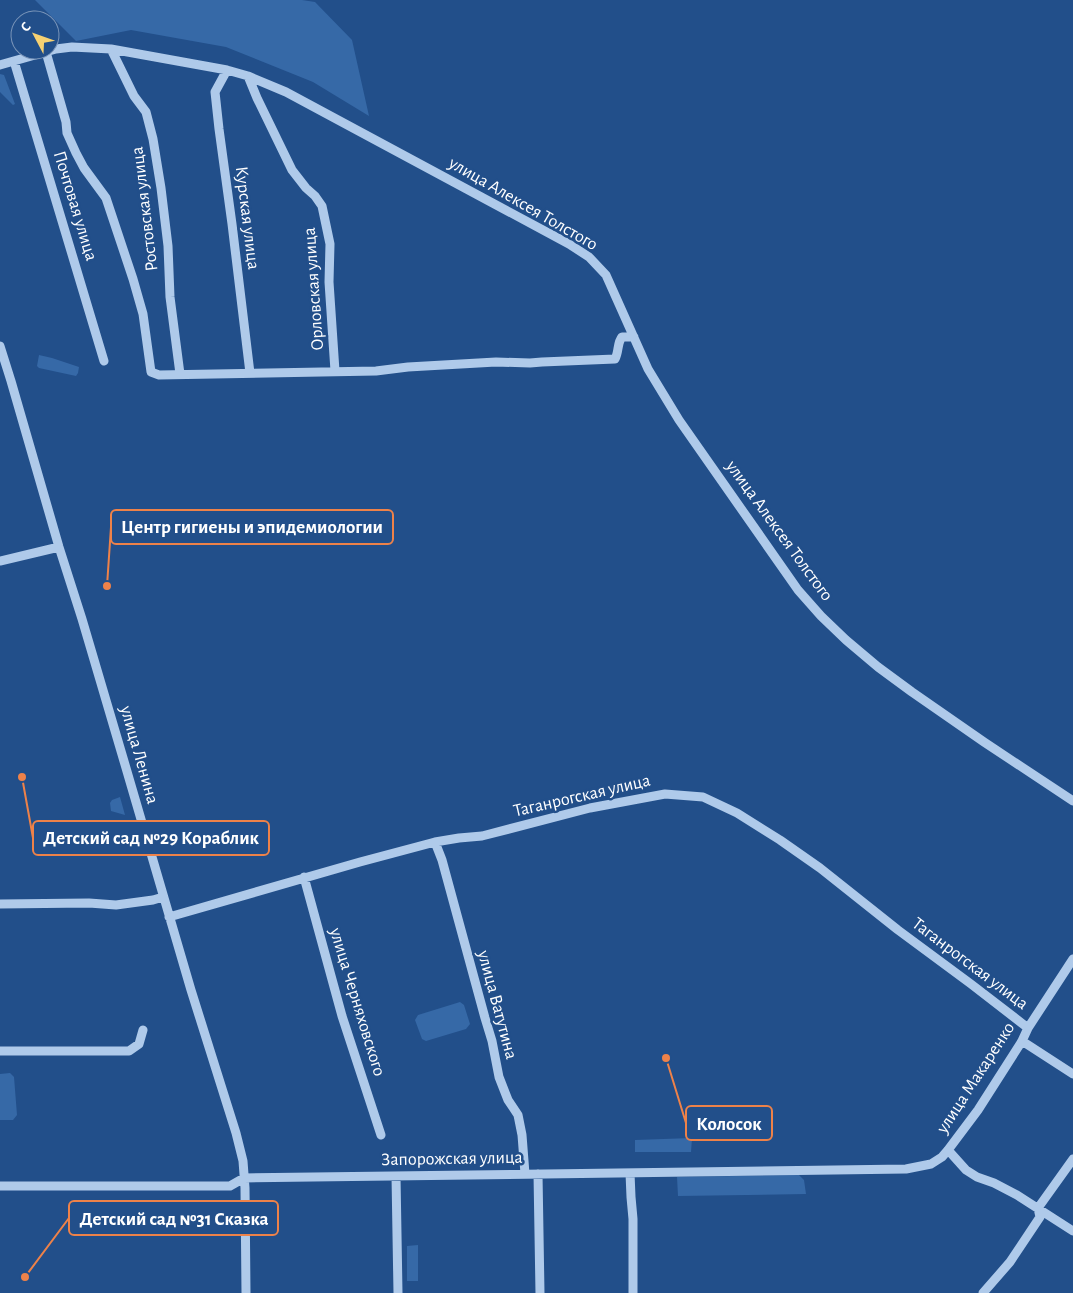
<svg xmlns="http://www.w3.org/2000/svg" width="1073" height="1293" font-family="'Alegreya Sans',sans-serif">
  <rect width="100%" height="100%" fill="#224f8a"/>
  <path fill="#3669a7" d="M 35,0 L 302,0 L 315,2 L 352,40 L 369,116 L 313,82 L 226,47 L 131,30 L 76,41 Z
    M 0,74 L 4,75 L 15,104 L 13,105 L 0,92 Z
    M 39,355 L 52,358 L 79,367 L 78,373 L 76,376 L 39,368 L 37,366 Z
    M 120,797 L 125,815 L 111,811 L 110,803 L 112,800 Z
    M 460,1002 L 464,1005 L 470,1024 L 466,1029 L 426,1041 L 422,1039 L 415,1020 L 418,1015 Z
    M 10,1073 L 14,1077 L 17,1115 L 13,1120 L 0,1120 L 0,1074 Z
    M 692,1138 L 691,1152 L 635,1152 L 635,1140 Z
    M 799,1175 L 804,1180 L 806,1194 L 678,1196 L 677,1177 Z
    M 418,1245 L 418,1281 L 407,1281 L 407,1246 Z"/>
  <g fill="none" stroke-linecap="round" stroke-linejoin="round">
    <path stroke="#afcaea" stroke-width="9" d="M 111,49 L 134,96 L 146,112 L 153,139 L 161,188 L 168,246 L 170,297 L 180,374
      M 46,52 L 66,122 L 67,133 L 76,153 L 84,168 L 106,198 L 133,279 L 143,314 L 151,372 L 159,375 L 376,371 L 408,367 L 496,362 L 530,363 L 542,362 L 615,359 C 619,352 617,343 622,337 L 634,337
      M 14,61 L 104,361
      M 0,65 L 56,49 L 72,47 L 111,49 L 227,70 L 248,76 L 286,92 L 569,244 L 589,257 L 606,275 L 648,369 L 679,420 L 798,590 L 821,616 L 846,640 L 878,667 L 912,692 L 984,742 L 1073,801
      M 227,70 L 215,92 L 219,129 L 232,224 L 250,373
      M 248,76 L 257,98 L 292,170 L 306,188 L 315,196 L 322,206 L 330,244 L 329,282 L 335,371
      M 0,346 L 11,381 L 59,547 L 82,619 L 126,768 L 191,990 L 236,1133 L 243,1161 L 245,1188 L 246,1293
      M 0,561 L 59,547
      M 435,842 L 442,860 L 485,1018 L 492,1041 L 499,1077 L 508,1100 L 518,1115 L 522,1135 L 525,1174
      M 304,877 L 342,1016 L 381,1135
      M 0,904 L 89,903 L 116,905 L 153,900 L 163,897
      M 169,917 L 360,862 L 435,842 L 459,838 L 482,836 L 590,808 L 665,794 L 703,797 L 737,813 L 780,840 L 820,868 L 898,930 L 971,984 L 1028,1028
      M 1022,1041 L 1073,1074
      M 0,1051 L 129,1051 L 139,1044 L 143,1030
      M 948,1150 L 966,1170 L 977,1177 L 994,1183 L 1017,1195 L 1073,1231
      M 630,1173 L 631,1197 L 633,1219 L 633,1293
      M 538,1174 L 540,1293
      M 396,1176 L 398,1293
      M 0,1186 L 230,1186 L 244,1178 L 906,1169 L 931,1164 L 942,1157 L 948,1150 L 978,1110 L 1022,1041 L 1028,1028 L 1073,959
      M 983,1293 L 1010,1262 L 1040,1217 L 1038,1208 L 1073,1159"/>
  </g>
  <g text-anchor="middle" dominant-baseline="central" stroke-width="5" stroke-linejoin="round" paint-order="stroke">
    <g font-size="18" fill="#fff" stroke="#224f8a">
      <text transform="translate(523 204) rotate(30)">улица Алексея Толстого</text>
      <text transform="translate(75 206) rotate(73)">Почтовая улица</text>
      <text transform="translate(145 209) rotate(-97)">Ростовская улица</text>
      <text transform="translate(247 218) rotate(83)">Курская улица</text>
      <text transform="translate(314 289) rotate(-94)">Орловская улица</text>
      <text transform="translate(779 531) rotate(54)">улица Алексея Толстого</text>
      <text transform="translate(139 755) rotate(74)">улица Ленина</text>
      <text transform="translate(582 796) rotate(-13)">Таганрогская улица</text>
      <text transform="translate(970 964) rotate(37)">Таганрогская улица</text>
      <text transform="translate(357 1002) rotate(73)">улица Черняховского</text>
      <text transform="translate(497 1005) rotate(75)">улица Ватутина</text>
      <text transform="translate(976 1078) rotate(-57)">улица Макаренко</text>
      <text transform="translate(452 1159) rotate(-1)">Запорожская улица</text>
    </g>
  </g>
  <path fill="none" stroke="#ee8249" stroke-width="2" d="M107 586L111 527M22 777L33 838M666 1058L686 1123M25 1277L69 1218"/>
  <g fill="#ee8249" stroke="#224f8a" stroke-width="2">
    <circle cx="107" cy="586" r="5"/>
    <circle cx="22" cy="777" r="5"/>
    <circle cx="666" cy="1058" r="5"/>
    <circle cx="25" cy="1277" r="5"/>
  </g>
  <g fill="#224f8a" stroke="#ee8249" stroke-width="2">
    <rect x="111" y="510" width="282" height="34" rx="5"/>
    <rect x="33" y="821" width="236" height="34" rx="5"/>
    <rect x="686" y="1106" width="86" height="34" rx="5"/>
    <rect x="69" y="1201" width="209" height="34" rx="5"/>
  </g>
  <g font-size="19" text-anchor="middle" font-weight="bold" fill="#fff">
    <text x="252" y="533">Центр гигиены и эпидемиологии</text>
    <text x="151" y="844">Детский сад №29 Кораблик</text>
    <text x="729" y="1130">Колосок</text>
    <text x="174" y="1225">Детский сад №31 Сказка</text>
  </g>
  <g transform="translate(35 35) rotate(311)"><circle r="24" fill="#224f8a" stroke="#7a95b9"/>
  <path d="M0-4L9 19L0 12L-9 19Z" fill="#f6d172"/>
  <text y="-8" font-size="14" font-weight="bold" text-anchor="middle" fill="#ffffff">С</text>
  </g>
</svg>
